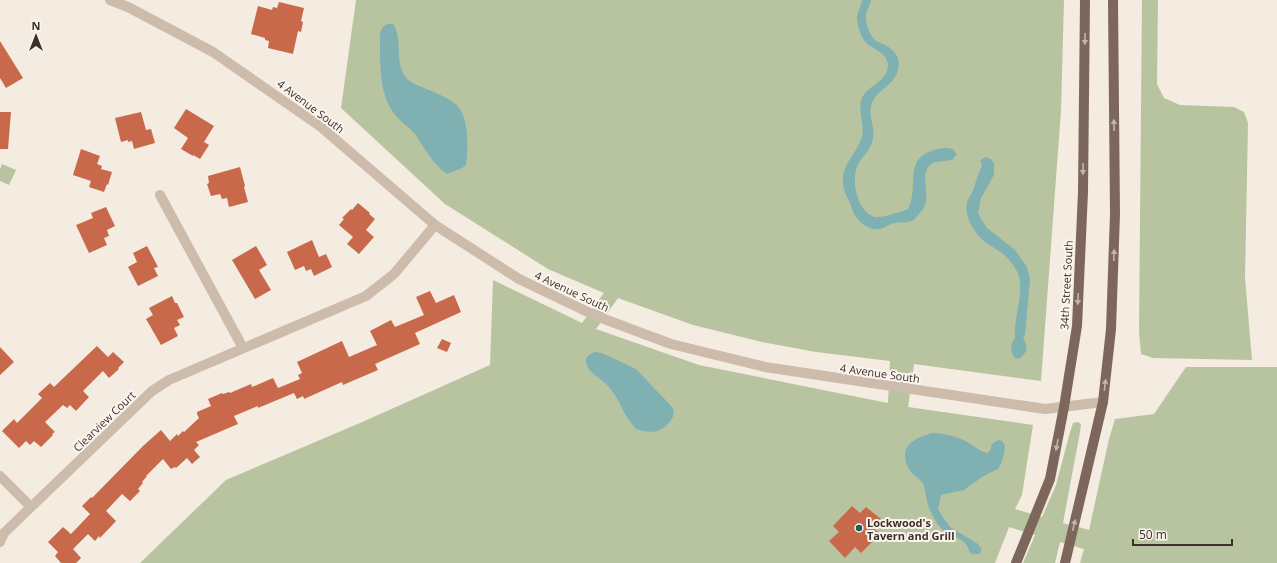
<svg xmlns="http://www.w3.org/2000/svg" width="1277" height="563" font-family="'Open Sans',sans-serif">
  <rect width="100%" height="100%" fill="#f4ebe1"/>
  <path fill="#b8c4a0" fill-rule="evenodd" d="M 356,0 L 1064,0 L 1061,111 L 1041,381 L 914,364 L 908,407 L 1033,425 L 1022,495 L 1015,509 L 1042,517 L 1056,485 L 1070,432 L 1073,423 L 1078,422 L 1081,424 L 1080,432 L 1063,523 L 1089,530 L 1109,439 L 1115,419 L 1154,414 L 1186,367 L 1277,367 L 1277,563 L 1080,563 L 1084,549 L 1060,542 L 1055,563 L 1023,563 L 1035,535 L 1009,527 L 995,563 L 140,563 L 226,480 L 360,423 L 490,365 L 493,280 L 582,323 L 604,293 L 548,269 L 445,204 L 341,108 ZM 618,298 L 693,325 L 762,342 L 816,352 L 890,361 L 888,403 L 699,365 L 596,329 Z
    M 1142,0 L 1158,0 L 1157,84 L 1164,98 L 1180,105 L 1234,107 L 1244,112 L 1248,123 L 1245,278 L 1252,360 L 1153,358 L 1141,354 L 1139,332 Z
    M 2,164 L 16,170 L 9,185 L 0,181 L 0,169 Z"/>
  <path fill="#7fb0b2" d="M 862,0 L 871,0 C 870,5 867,10 866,14 C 865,22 869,35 875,40 C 877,42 881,43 883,44 C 894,49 901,57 898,70 C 894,86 877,90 872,103 C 867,115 876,127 873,139 C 870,152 861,157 857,167 C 851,182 858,213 875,217 C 883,218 900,212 908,209 C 920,188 902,159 934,150 C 940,148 947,147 953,149 L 957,155 L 954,157 L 954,159 C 947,162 937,160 931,164 C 919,174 930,193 925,205 C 924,208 922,210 920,213 C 917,216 916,219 912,221 C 906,223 900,222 894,223 C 889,224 885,228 880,229 C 869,231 858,222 853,212 C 852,209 851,205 849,201 C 844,191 841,184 844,172 C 847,160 858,150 862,137 C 865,125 857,109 862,98 C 868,85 887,82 888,66 C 888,53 873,49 866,43 C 861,37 857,25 857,17 C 858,11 861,6 862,0 Z
    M 388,24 L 393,24 C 403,39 395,59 404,75 C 408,82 417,85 424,88 C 434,92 453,99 459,108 C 469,120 468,150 466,165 L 462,168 L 447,174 C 432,164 425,148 415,134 C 408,126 399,121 393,112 C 380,94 380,66 380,44 C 380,36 379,27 388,24 Z
    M 985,157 L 991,159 L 994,163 L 994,175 L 981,198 L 978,213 L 981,219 L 987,228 L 1015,250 L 1027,267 L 1030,279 L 1025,335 L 1023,338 C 1028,347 1028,352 1019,359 L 1015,358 C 1010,351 1010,345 1015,338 C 1013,318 1025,292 1018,274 C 1013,260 1000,251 988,244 C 983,241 978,236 975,231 C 969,223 965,212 967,202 C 969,197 972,193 974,188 C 976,180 979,172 982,165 L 980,161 Z
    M 595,352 L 602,353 L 636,369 L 673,408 C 677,419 663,431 652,432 C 647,432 641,430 636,429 C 632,424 628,419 625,414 C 620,404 615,393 607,385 C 601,378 588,373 586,363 C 585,356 590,354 595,352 Z
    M 932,433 C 946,433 958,437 971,444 C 976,448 980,451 987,453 L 990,451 L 992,444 L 998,440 L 1002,441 L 1005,446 L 1004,454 L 1001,464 L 998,469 L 982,477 L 964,490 L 941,495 L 938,509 L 942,516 L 950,527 L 978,544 L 982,550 L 979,554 C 965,555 972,549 964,542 C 957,536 947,534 941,528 C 934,521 928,507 926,497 C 925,493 925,489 924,485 C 921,479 915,477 911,472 C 907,467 905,461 905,455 C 906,441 920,437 932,433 Z"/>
  <path fill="#c8694b" d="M 279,2 L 304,8 L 301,21 L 303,22 L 301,32 L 298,31 L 293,54 L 268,48 L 269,41 L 265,40 L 265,38 L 251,34 L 258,6 L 272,10 L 273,7 L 277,8 Z
    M 0,41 L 23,78 L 6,88 L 0,78 Z
    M 186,109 L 214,126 L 204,142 L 209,145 L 200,159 L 193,155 L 193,156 L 181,149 L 188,138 L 174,128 Z
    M 0,112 L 11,112 L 8,149 L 0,149 Z
    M 141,112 L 146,130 L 151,129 L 155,143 L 134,149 L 132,141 L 128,142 L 128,140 L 121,142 L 115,118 Z
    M 81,149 L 100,156 L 97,164 L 102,166 L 101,169 L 112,172 L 108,185 L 107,184 L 104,192 L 89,187 L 91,181 L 73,175 Z
    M 240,167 L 245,186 L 244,187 L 248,202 L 229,207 L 227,198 L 222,199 L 220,194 L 211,196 L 207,184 L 209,183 L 208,176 Z
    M 358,203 L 370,213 L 369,214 L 375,219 L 366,230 L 374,237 L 359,254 L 347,244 L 353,237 L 339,225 L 344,219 L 342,218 L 351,209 L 352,210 Z
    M 106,207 L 115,226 L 107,230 L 109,236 L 104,238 L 107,245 L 89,253 L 76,225 L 93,218 L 91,213 Z
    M 312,240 L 319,257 L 326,254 L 332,267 L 314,276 L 311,269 L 306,271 L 304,266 L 295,270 L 287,252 Z
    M 147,246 L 158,267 L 154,268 L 158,276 L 138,286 L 128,267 L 137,262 L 133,253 Z
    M 256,246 L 267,265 L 259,270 L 271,290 L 255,299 L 232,260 Z
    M 430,291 L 436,303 L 454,295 L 461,312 L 415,333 L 420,344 L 375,364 L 378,370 L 343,385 L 342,382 L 304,399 L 303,396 L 297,399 L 294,393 L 258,408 L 258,406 L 234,416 L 238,424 L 196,442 L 199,445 L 194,450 L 200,457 L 192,464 L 187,458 L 176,468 L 175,467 L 171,469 L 163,459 L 146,476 L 147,476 L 142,482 L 143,483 L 138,489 L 140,491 L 130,501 L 122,494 L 106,511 L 116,521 L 100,538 L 99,536 L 95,541 L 88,534 L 73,549 L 81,558 L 76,563 L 61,563 L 55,556 L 58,552 L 48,542 L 63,527 L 71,534 L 90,514 L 82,506 L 91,497 L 92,498 L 143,446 L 161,430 L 170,441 L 177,434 L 178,436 L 183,431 L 184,432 L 199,418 L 197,414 L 197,412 L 211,406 L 208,399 L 222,393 L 223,394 L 229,392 L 230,393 L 251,384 L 252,387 L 273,378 L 278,388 L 300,379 L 298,375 L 302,373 L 297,362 L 342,341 L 349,357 L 377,345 L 370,331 L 391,320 L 395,327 L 424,315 L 416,297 Z
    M 172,296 L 175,303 L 177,303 L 184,317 L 177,320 L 180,325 L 174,328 L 178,336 L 161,345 L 146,319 L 153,315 L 149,308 Z
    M 442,339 L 451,343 L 447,352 L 437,348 Z
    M 97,346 L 108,357 L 113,352 L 124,362 L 118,368 L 119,369 L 109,378 L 103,371 L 83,391 L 89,397 L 76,411 L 70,405 L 67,408 L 63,405 L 45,422 L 55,432 L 52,434 L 53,435 L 41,447 L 34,441 L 30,445 L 26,441 L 19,448 L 2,431 L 14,419 L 17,423 L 42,398 L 38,394 L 50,383 L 54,387 Z
    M 0,347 L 14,362 L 0,375 Z
    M 852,506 L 860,513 L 866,507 L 881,519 L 872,527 L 880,534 L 861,553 L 855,547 L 845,558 L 829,541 L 839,532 L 833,526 Z"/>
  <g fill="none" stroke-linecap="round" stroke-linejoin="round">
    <path stroke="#cdbbac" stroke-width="10" d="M 110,0 L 128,7 L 213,52 L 321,127 L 435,225 L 519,279 L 596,316 L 671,344 L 765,367 L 1045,409 L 1103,402
      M 160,195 L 243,348
      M 0,476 L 31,507 L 152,391 L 169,380 L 366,296 L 394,274 L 435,225
      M 0,542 L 4,533 L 31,507"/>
    <path stroke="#7d675c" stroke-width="10" d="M 1016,563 L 1050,479 L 1064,407 L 1077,326 L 1083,192 L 1085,0
      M 1065,563 L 1103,402 L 1111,329 L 1115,214 L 1113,0"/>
  </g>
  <defs><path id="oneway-solid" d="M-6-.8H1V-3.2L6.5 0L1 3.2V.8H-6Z"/></defs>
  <g fill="#c2b5ac">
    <use href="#oneway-solid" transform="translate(1085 39) rotate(91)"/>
    <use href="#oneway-solid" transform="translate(1114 125) rotate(-91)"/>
    <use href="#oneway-solid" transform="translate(1083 169) rotate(91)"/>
    <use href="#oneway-solid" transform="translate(1114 255) rotate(-88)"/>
    <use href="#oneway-solid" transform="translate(1078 299) rotate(92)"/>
    <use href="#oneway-solid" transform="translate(1105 385) rotate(-83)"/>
    <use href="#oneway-solid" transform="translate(1057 445) rotate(101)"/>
    <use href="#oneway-solid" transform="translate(1074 525) rotate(-77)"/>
  </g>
  <circle fill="#1f5a5e" stroke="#fbf5ee" stroke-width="1.5" cx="859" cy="528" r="4"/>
  <g text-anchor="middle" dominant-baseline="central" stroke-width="4" stroke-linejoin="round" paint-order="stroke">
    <g font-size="11" fill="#3b302b" stroke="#fbf5ee">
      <text transform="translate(311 106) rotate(37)">4 Avenue South</text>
      <text transform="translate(1066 285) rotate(-87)">34th Street South</text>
      <text transform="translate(572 291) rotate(25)">4 Avenue South</text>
      <text transform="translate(880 373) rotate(8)">4 Avenue South</text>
      <text transform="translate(104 421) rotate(-44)">Clearview Court</text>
    </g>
    <g font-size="11" font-weight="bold" fill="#3b302b" stroke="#fbf5ee" text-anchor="start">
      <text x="867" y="522">Lockwood's<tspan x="867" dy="13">Tavern and Grill</tspan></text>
    </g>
  </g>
  <g transform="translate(36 36)" stroke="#fbf5ee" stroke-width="3" paint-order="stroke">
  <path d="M0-3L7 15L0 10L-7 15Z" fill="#3b302b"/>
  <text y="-6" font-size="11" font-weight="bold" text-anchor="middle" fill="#3b302b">N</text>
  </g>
  <path d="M1133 539v6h99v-6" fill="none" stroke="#3b302b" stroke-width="2"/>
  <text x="1139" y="539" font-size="12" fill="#3b302b" stroke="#fbf5ee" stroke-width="3" paint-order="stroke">50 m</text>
</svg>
